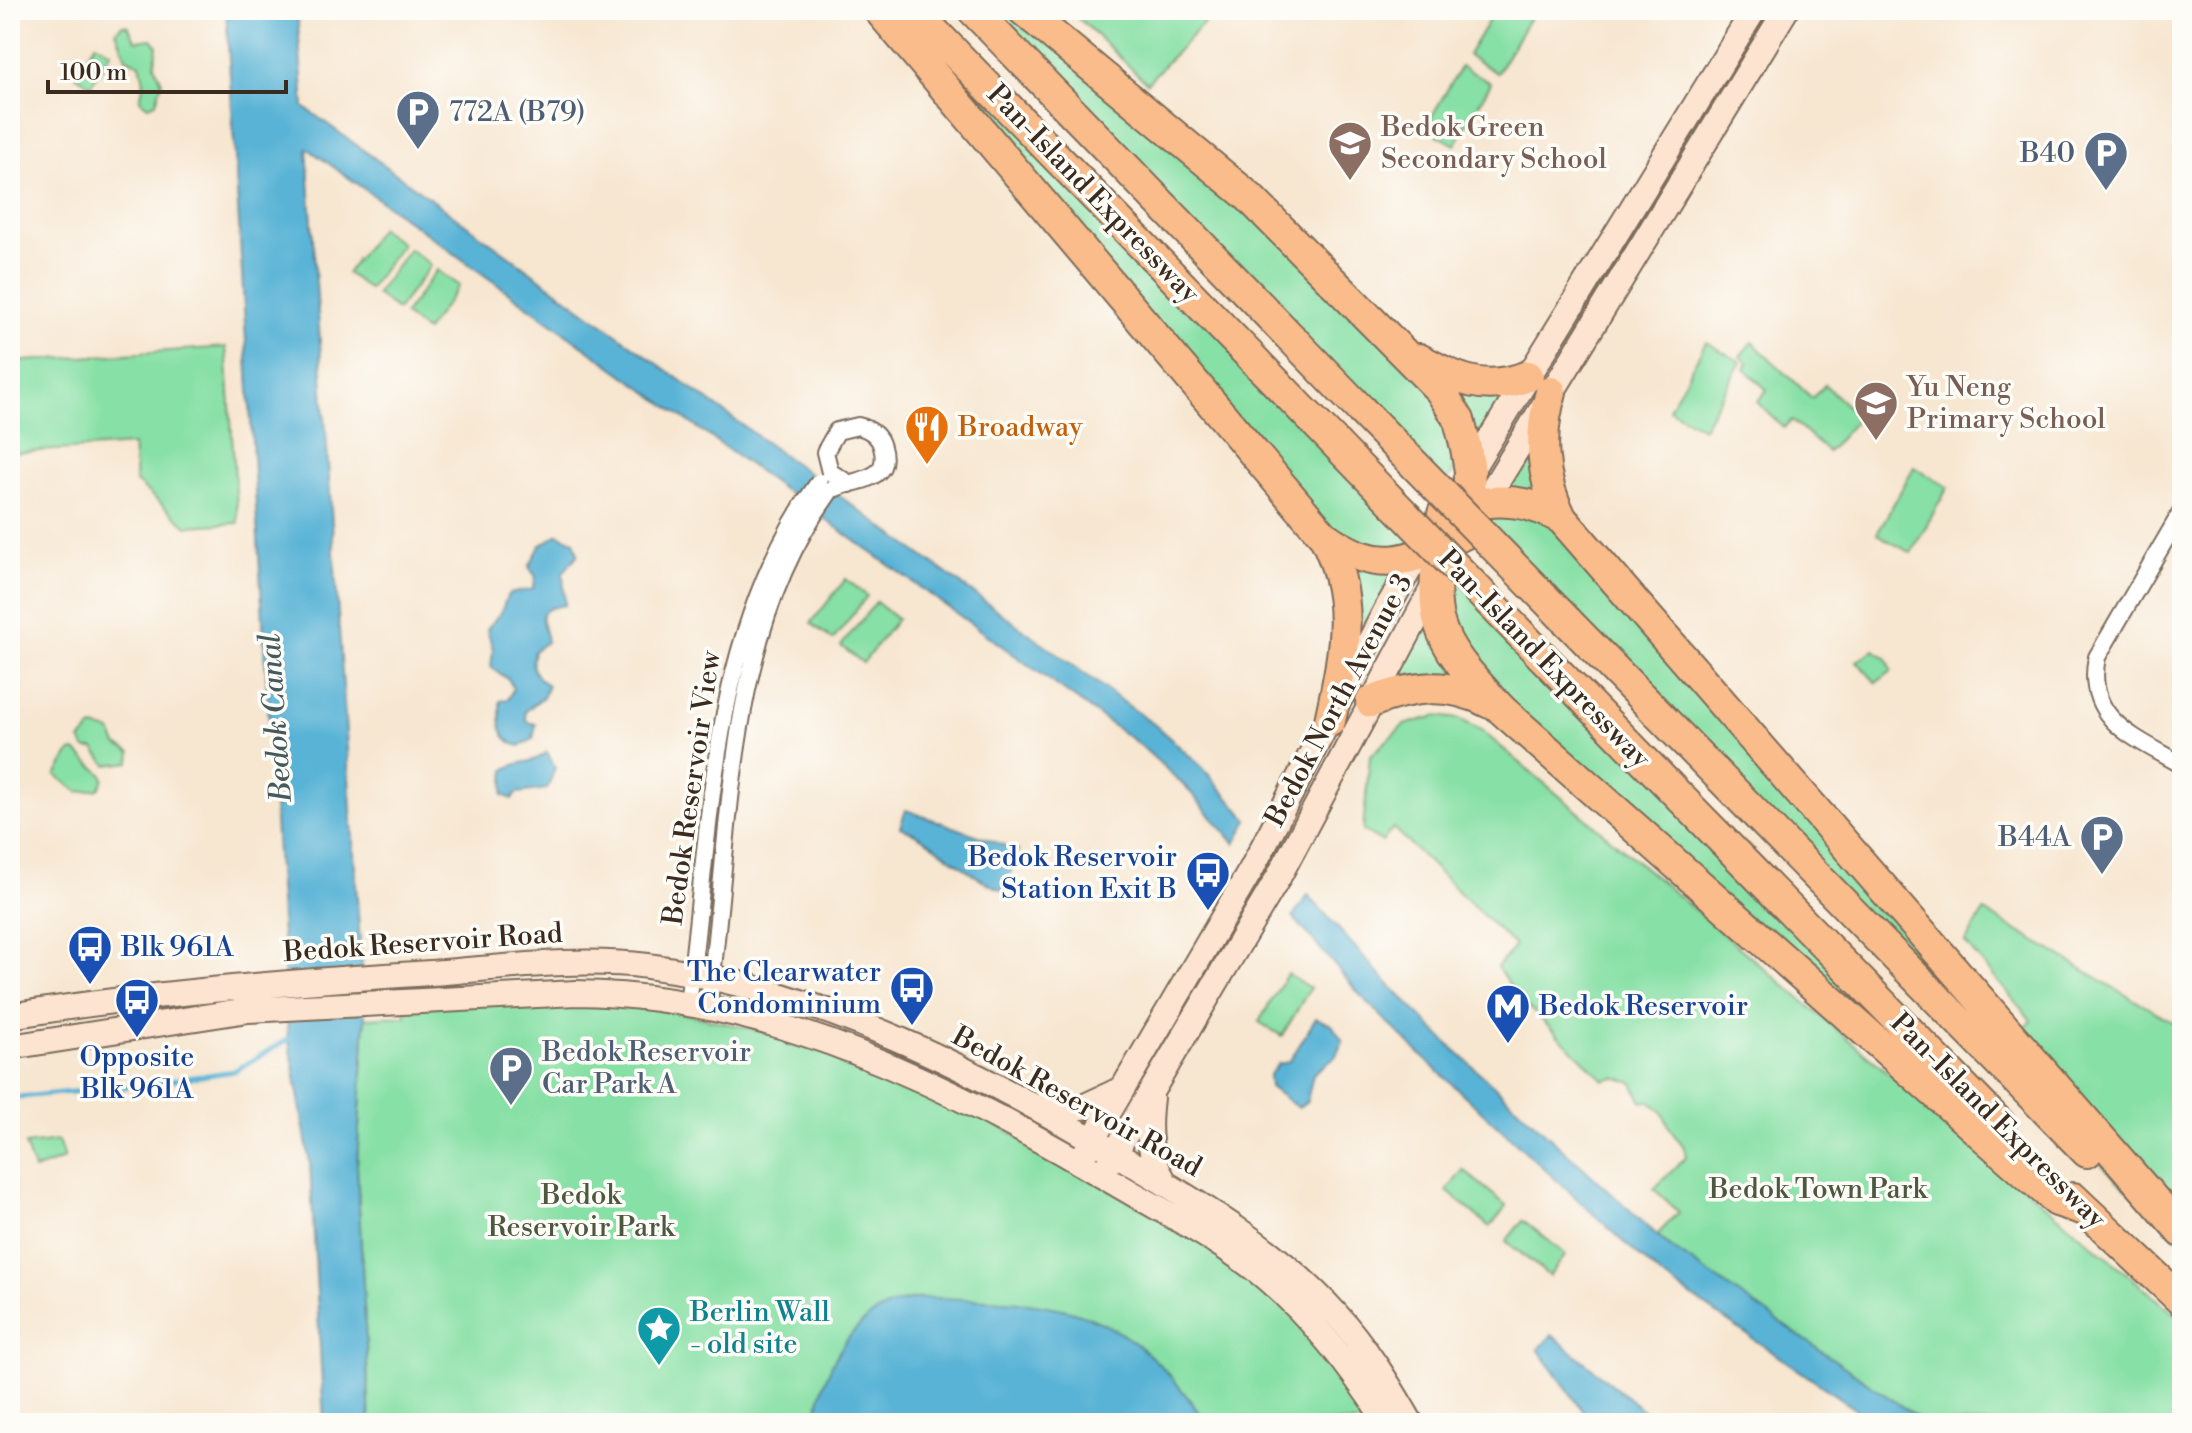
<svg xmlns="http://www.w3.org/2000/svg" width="2192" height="1433" font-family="'Libre Bodoni',serif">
  <rect width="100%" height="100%" fill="#fdfcf7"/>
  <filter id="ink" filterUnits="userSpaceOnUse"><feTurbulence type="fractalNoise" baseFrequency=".0125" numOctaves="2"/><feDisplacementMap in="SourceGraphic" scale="16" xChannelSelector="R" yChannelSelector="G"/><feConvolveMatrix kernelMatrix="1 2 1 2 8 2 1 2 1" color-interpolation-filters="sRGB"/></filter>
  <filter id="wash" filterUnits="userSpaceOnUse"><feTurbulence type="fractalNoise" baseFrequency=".006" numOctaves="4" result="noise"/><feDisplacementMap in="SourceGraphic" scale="32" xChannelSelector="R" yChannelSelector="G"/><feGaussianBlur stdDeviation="1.8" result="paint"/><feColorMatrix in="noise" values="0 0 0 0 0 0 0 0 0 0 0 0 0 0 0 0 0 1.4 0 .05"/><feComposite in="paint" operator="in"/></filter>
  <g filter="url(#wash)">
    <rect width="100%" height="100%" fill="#f7e6d0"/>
    <path fill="#87e0a5" stroke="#618562" stroke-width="2" d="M 878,10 L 913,10 L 1418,529 L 1416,557 L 1332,717 L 1340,569 Z
      M 975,10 L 1021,10 L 1419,359 L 1528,377 L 1456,467 L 1441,492 Z
      M 1070,10 L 1216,10 L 1147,83 Z
      M 1495,10 L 1525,10 L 1532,14 L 1497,73 L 1468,55 Z
      M 122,25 L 128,26 L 136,41 L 152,39 L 157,45 L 155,65 L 162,82 L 156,103 L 148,106 L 140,100 L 144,81 L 140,64 L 126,58 L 116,31 Z
      M 95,43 L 111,52 L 91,85 L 75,75 Z
      M 1461,66 L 1491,83 L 1455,145 L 1425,128 Z
      M 380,228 L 402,244 L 369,289 L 347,273 Z
      M 409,249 L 431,265 L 397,310 L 376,294 Z
      M 437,270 L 459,286 L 426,331 L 404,315 Z
      M 1706,342 L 1741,362 L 1703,428 L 1669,409 Z
      M 1752,342 L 1812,398 L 1825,385 L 1859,417 L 1828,452 L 1792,420 L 1784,428 L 1757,402 L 1767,390 L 1745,369 L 1748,363 L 1740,356 Z
      M 226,347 L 238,523 L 187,526 L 136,482 L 133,445 L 10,453 L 10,362 Z
      M 1551,394 L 1549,492 L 2182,1242 L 2077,1141 L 1482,533 L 1502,501 Z
      M 1914,467 L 1948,487 L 1911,553 L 1877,534 Z
      M 1458,571 L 2031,1158 L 1502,710 L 1395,693 L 1409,628 L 1452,616 L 1451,583 Z
      M 846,579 L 867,596 L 833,640 L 811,623 Z
      M 876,602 L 897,619 L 863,663 L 841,646 Z
      M 1874,650 L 1887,659 L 1892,671 L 1876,683 L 1857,661 Z
      M 1436,716 L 1459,719 L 1481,730 L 2182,1320 L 2182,1423 L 1926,1423 L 1687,1261 L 1657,1235 L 1679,1212 L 1654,1189 L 1686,1157 C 1684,1139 1677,1142 1671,1130 C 1662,1114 1667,1112 1648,1101 L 1642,1102 L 1633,1083 L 1615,1077 L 1604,1080 L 1520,999 L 1497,967 L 1515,946 L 1393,828 L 1382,842 L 1363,830 L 1370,756 L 1404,725 Z
      M 93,727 L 111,731 L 117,745 L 131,752 L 130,762 L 107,765 L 94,749 L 86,749 L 80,740 Z
      M 75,751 L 102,774 L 104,779 L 99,789 L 78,792 L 56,775 L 70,752 Z
      M 1984,911 L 2182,1028 L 2182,1228 L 2016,1036 L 2032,1021 L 1965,943 Z
      M 1287,974 L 1310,988 L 1282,1036 L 1259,1022 Z
      M 624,1000 L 821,1045 L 844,1067 L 914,1094 L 957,1102 L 1217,1251 L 1304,1323 L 1375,1423 L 370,1423 L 357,1166 L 365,1018 L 406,1016 L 405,1006 Z
      M 58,1141 L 64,1159 L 34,1170 L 25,1145 Z
      M 1463,1170 L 1507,1206 L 1490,1227 L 1447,1191 Z
      M 1523,1220 L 1566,1255 L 1549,1276 L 1506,1241 Z"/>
    <path fill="#59b3d6" stroke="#4a6e7a" stroke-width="2" d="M 226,10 L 297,10 L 304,107 L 1155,725 L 1202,767 L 1248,820 L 1235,844 L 1187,788 L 1140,745 L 307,148 L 365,1018 L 357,1166 L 370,1423 L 324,1423 L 310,1164 L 288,1035 Z
      M 558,534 L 574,541 L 578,554 L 563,573 L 565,605 C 529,610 545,622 547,642 L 534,651 C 530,666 533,677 548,685 L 544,696 L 525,712 L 527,722 L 536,724 L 533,739 L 520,746 C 496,740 501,720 500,701 L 508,699 L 513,689 L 509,680 L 491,667 L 493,650 L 487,629 L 501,612 L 508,594 L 533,589 L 536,577 L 529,567 L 540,546 Z
      M 547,752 L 555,768 L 547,789 L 517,793 L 512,799 L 503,795 L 505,770 C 516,760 534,765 547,752 Z
      M 906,810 L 1018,850 L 1004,891 C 964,875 939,842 900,827 Z
      M 1308,895 L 1381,976 L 1447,1043 L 1669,1246 L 1926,1423 L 1876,1423 L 1660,1275 L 1429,1063 L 1362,997 L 1293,917 Z
      M 1316,1018 L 1332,1025 L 1343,1041 L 1335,1057 L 1313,1074 L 1307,1101 L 1298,1108 L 1270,1087 L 1269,1076 L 1278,1064 L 1289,1062 Z
      M 926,1298 C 1061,1301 1125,1302 1206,1423 L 815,1423 C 824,1362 856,1301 926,1298 Z
      M 1552,1335 L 1659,1423 L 1592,1423 L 1538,1349 Z"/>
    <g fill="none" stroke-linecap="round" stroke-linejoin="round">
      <path stroke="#59b3d6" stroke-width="5" d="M 20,1097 L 135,1086 L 234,1071 L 292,1037"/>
    </g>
  </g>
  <g filter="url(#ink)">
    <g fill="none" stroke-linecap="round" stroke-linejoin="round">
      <g stroke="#7d6c5c" stroke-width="20">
        <path id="street" d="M 830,491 C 849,478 893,485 882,447 C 879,435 870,429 858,426 L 837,431 L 825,452 L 830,472 L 850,484
          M 2182,511 L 2097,657 C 2084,721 2137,738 2182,765
          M 688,1003 C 711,834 709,654 803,505
          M 708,1007 C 731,847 724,653 815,513"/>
      </g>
      <g stroke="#7d6c5c" stroke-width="28">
        <path id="secondary" d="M 1466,478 L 1754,10
          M 1478,513 L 1786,10
          M 10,1016 C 149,993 289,982 430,973 C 502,968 575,957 648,966 C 816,989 972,1067 1116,1154 C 1193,1200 1275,1246 1336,1314 C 1366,1347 1389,1385 1411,1423
          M 10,1047 L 248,1010 L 576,993 C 770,995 950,1086 1113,1182 C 1165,1213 1221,1240 1267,1279 C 1315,1320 1353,1370 1387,1423
          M 1151,1098 C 1147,1131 1148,1156 1166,1184
          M 1042,1106 L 1083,1107 L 1122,1089
          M 1085,1153 L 1252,868 L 1386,610 L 1423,546
          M 1107,1166 L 1278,878 L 1438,578"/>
      </g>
      <g stroke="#7d6c5c" stroke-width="34">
        <path id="highway" d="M 879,10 L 1324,536 C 1357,600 1344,653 1330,721
          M 913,10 L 1336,444
          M 973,10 L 1361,410
          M 1023,10 L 1249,197 L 1440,390 L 1459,420 L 1466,448 L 1470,471 L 1466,533 C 1409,561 1381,577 1324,536
          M 1419,359 C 1459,380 1485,393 1528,376
          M 1551,392 C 1538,435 1541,480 1562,519 L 2182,1232
          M 1562,519 C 1523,496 1483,497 1443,514 C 1429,621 1427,631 1502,710 L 2057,1201 L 2085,1210
          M 1568,622 L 2087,1152
          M 1540,654 L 2000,1124
          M 1371,702 C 1412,686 1450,681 1490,703
          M 2073,1198 L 2182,1301"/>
      </g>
      <use href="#street" stroke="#fff" stroke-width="16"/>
      <use href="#secondary" stroke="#fde4d0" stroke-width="24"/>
      <use href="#highway" stroke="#f9bc8a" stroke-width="30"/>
      <g stroke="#7d6c5c" stroke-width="20" stroke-linecap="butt">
        <path id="street-bridge" d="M 803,505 L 819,482
          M 815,513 L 830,491"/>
      </g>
      <g stroke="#7d6c5c" stroke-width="34" stroke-linecap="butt">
        <path id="highway-bridge" d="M 1361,410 L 1568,622
          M 1336,444 L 1540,654"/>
      </g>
      <use href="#street-bridge" stroke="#fff" stroke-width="16"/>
      <use href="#highway-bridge" stroke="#f9bc8a" stroke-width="30"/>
    </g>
  </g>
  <defs>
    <g id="parking-pin" transform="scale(2.3)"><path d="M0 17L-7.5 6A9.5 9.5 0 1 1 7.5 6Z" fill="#5c6f8a" stroke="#fdfcf7"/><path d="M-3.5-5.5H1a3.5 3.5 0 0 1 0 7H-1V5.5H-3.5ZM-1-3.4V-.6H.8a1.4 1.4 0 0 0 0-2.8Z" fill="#fff"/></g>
    <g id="school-pin" transform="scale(2.3)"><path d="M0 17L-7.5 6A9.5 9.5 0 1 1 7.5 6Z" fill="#8d6e63" stroke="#fdfcf7"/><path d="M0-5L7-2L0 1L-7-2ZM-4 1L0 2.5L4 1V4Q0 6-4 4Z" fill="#fff"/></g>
    <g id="restaurant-pin" transform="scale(2.3)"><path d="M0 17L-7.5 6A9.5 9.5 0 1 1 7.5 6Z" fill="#e8710a" stroke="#fdfcf7"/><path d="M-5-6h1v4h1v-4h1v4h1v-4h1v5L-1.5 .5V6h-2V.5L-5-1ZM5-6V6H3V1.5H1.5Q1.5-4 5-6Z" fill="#fff"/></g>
    <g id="bus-pin" transform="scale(2.3)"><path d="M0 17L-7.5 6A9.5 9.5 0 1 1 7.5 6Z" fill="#1a4fb4" stroke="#fdfcf7"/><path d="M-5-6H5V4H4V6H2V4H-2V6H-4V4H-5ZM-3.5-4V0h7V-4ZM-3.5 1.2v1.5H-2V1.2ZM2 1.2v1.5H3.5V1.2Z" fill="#fff"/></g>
    <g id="metro-pin" transform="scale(2.3)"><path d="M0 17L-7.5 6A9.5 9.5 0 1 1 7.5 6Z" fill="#1a4fb4" stroke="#fdfcf7"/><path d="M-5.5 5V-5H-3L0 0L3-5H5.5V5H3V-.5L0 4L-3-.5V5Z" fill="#fff"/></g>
    <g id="sight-pin" transform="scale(2.3)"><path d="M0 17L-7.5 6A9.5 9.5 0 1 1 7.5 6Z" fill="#0f9aa8" stroke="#fdfcf7"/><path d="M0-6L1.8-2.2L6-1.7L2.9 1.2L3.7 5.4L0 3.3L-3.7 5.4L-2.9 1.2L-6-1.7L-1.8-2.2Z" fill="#fff"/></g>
  </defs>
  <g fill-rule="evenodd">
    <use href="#parking-pin" x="418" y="112"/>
    <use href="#school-pin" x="1350" y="143"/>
    <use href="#parking-pin" x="2106" y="153"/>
    <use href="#school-pin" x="1876" y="403"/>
    <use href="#restaurant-pin" x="927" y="427"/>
    <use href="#parking-pin" x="2102" y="837"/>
    <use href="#bus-pin" x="1208" y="873"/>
    <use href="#bus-pin" x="90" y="947"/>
    <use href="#bus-pin" x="912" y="988"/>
    <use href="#bus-pin" x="137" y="1000"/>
    <use href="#metro-pin" x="1508" y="1006"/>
    <use href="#parking-pin" x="511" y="1068"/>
    <use href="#sight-pin" x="659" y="1328"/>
  </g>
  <g text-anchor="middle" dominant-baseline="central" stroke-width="7" stroke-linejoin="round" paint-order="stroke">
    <g font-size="28" fill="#4e5e75" stroke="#fdfcf7" text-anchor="start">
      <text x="449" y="112">772A (B79)</text>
      <text x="2075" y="153" text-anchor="end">B40</text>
      <text x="2071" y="837" text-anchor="end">B44A</text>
      <text x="542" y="1052">Bedok Reservoir<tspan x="542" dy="32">Car Park A</tspan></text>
    </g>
    <g font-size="28" fill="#785e54" stroke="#fdfcf7" text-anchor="start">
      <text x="1381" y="127">Bedok Green<tspan x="1381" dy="32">Secondary School</tspan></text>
      <text x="1907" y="387">Yu Neng<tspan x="1907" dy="32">Primary School</tspan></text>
    </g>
    <g font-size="28" fill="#3b2a1e" stroke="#fdfcf7">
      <text transform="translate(1093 194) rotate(46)">Pan-Island Expressway</text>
      <text transform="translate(1544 659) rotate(46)">Pan-Island Expressway</text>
      <text transform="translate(1339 700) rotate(-62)">Bedok North Avenue 3</text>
      <text transform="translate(692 788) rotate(-82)">Bedok Reservoir View</text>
      <text transform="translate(423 943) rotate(-4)">Bedok Reservoir Road</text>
      <text transform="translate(1077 1102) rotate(29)">Bedok Reservoir Road</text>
      <text transform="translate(1998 1121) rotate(45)">Pan-Island Expressway</text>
    </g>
    <g font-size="28" fill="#c56008" stroke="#fdfcf7" text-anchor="start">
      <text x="958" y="427">Broadway</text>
    </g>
    <g font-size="28" fill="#164399" stroke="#fdfcf7" text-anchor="end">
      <text x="1177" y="857">Bedok Reservoir<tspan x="1177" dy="32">Station Exit B</tspan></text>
      <text x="121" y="947" text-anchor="start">Blk 961A</text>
      <text x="881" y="972">The Clearwater<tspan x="881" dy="32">Condominium</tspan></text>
      <text x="1539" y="1006" text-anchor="start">Bedok Reservoir</text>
      <text x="137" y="1057" text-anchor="middle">Opposite<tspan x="137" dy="32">Blk 961A</tspan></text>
    </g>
    <g font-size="28" fill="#4e5840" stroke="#fdfcf7">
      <text x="1818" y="1189">Bedok Town Park</text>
      <text x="581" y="1195">Bedok<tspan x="581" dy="32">Reservoir Park</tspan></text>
    </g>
    <g font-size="28" fill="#0d838f" stroke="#fdfcf7" text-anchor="start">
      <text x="690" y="1312">Berlin Wall<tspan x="690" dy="32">- old site</tspan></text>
    </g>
    <g font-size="30" font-style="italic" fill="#465a5e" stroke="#fdfcf7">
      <text transform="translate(276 718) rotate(-94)">Bedok Canal</text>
    </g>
  </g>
  <rect width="2192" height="1433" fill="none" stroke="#fdfcf7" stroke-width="40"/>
  <path d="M48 80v12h238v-12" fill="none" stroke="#3b2a1e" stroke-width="4"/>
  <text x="60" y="80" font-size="24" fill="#3b2a1e" stroke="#fdfcf7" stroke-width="6" paint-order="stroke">100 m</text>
</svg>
